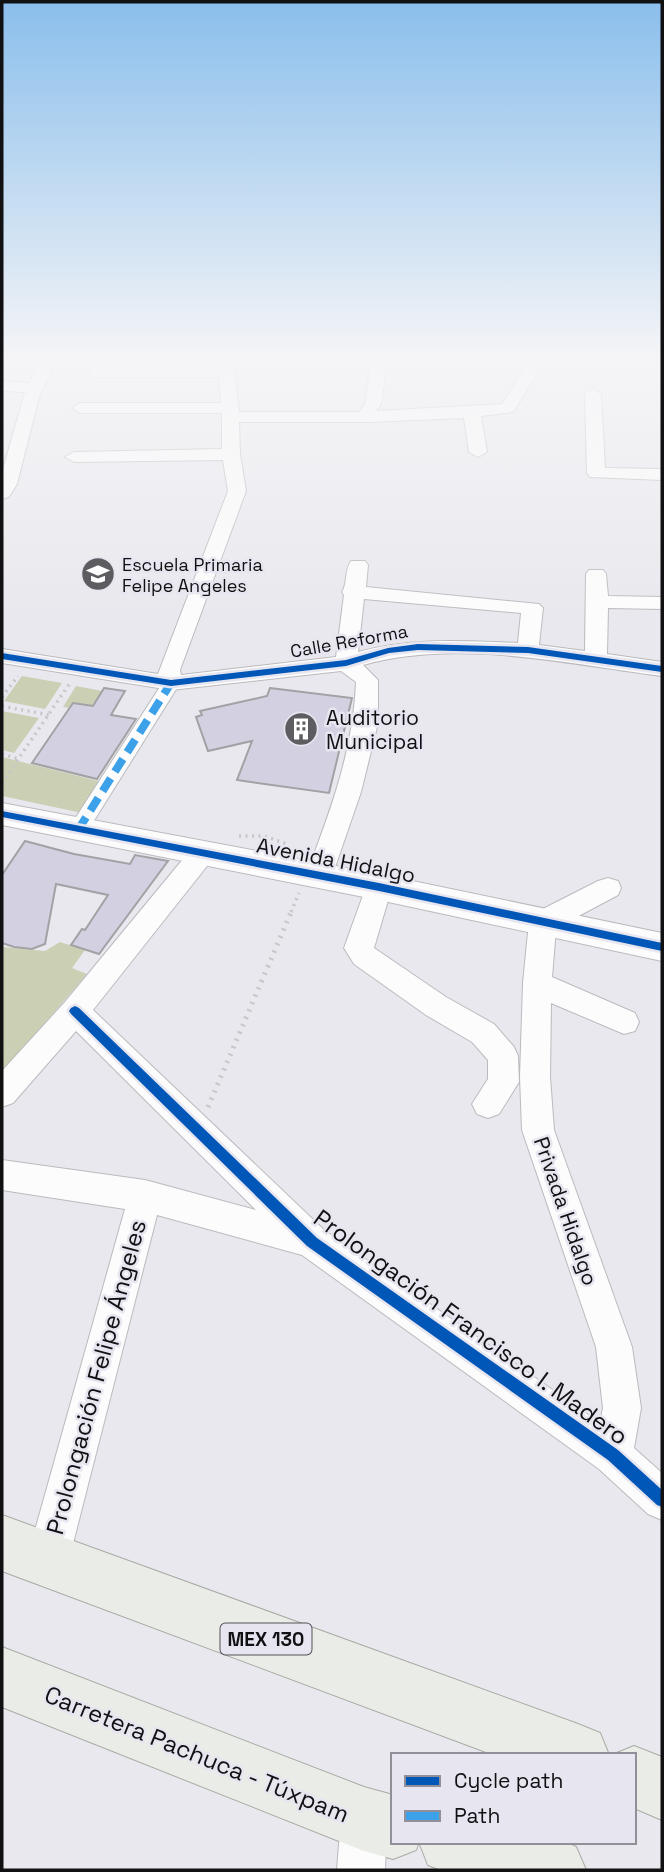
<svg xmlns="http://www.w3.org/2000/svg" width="664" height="1872" font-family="'Space Grotesk',sans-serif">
  <rect width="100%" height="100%" fill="#e9e8ee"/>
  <path fill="#cbd0b4" d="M 22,676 L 62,683 L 45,709 L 4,701 Z
    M 76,686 L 102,691 L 93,706 L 73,703 L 70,708 L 63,707 Z
    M 2,711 L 39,718 L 14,753 L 2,750 Z
    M 2,757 L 102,782 L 82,813 L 2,796 Z
    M 60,942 L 85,950 L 72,968 L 87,974 L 2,1073 L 2,947 L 45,951 Z"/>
  <path fill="#d3d0e1" stroke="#a2a2a5" stroke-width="2" d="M 104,688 L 125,691 L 111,715 L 136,719 L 97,779 L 32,763 L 73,703 L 93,706 Z
    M 270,688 L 352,698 L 329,793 L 237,780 L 252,741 L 208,751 L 196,717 L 202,715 L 200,711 L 267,696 Z
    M 25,841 L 74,854 L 130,864 L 135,855 L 168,861 L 99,954 L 71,945 L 82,929 L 85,930 L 108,895 L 56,884 L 45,944 L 32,949 L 14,947 L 2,943 L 2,875 Z"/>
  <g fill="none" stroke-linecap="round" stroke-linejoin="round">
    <g stroke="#bbbabe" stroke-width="2">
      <path id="pedestrian" d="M 171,678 L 180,683 L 85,835 L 71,835 L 68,830 L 71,825 L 165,679 Z"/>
    </g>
    <g stroke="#bbbabe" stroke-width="2">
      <path id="minor" d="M 42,356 L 58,356 L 39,397 L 17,484 L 9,497 L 2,499 L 2,473 L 25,392 L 2,391 L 2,381 L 29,383 Z
        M 217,356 L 233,356 L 239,412 L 359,412 L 365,404 L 372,356 L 388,356 L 381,404 L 376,411 L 502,404 L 533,356 L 549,356 L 513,412 L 481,416 L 487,452 L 478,457 L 469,452 L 464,418 L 369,422 L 239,422 L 240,454 L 246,491 L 180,670 L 181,675 L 336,657 L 344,595 L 342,592 C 348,583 344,570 351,561 L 365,561 L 368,565 L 366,587 L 539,604 L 543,608 L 539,645 L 585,651 L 586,574 L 589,570 L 603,570 L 606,574 L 608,596 L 662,597 L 662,609 L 608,608 L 607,654 L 662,662 L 662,676 C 566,664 458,638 363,665 L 378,680 L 378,723 L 361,792 L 332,876 L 328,883 L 319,886 L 310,883 L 306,876 C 330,811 353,753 356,682 L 341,671 L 171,690 L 2,663 L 2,649 L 158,674 L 228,491 L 223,460 L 74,462 L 65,457 L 74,452 L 222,449 L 222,413 L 80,413 L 72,408 L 80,403 L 221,403 L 219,377 L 94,377 L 86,372 L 94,367 L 218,367 ZM 364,599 L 521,613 L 518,643 C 462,641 413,637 358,652 Z
        M 593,389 L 601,394 L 605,468 L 662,469 L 662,480 L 590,477 L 587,473 L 585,394 Z
        M 202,844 L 211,847 L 215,854 L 211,861 L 93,1010 L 324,1230 L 600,1423 L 603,1408 L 596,1347 L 522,1130 L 520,1077 L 523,983 L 529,922 L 533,914 L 598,881 L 608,878 L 618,881 L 621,888 L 618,895 L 556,928 L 552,977 L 635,1013 L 639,1022 L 635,1031 L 624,1034 L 551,1003 L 550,1077 L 554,1130 L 632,1347 L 641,1408 L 634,1448 L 662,1473 L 662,1520 L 648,1514 L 599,1469 L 302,1255 L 157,1215 L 69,1559 L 63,1574 L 48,1580 L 33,1574 L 27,1559 L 125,1209 L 2,1190 L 2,1160 L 145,1180 L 256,1210 L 76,1031 L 13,1103 L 2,1107 L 2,1071 L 65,1002 L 193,847 Z
        M 379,877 L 389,880 L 392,887 L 374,948 L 446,997 L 494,1024 L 514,1047 L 518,1056 L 519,1082 L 499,1114 L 488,1118 L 477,1114 L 472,1104 L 488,1079 L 488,1060 L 472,1042 L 426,1015 L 354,964 L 344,948 L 366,887 L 369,880 Z
        M 364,1796 L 380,1803 L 387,1819 L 385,1870 L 337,1870 L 341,1819 L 348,1803 Z"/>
    </g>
    <g stroke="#bbbabe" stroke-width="2">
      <path id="tertiary" d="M 2,803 L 379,874 L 662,933 L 662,961 L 379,900 L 2,825 Z"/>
    </g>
    <g stroke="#a8aca5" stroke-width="2">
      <path id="primary" d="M 2,1515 L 578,1724 L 600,1733 L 609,1755 L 494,1755 L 2,1571 Z
        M 2,1647 L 364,1787 L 393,1795 L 393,1842 L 419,1842 L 416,1850 L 393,1859 L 364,1851 L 2,1707 Z
        M 634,1746 L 662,1757 L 662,1820 L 634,1808 L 634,1755 L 612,1755 Z
        M 419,1842 L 565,1842 L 576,1847 L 586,1870 L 441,1870 L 428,1865 Z"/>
    </g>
    <path stroke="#c7c7c9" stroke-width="3.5" stroke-dasharray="2 4.5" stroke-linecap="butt" d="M 2,697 L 18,676
      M 2,706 L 49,715
      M 2,754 L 19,759
      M 2,783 L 70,683
      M 239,836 L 264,836 L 287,844
      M 291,912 L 299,893"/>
    <path stroke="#c7c7c9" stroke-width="5" stroke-dasharray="2 6" stroke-linecap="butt" d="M 208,1107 L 292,910"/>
    <use href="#pedestrian" fill="#fcfcfc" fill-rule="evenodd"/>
    <use href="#minor" fill="#fcfcfc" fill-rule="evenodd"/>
    <use href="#tertiary" fill="#fcfcfc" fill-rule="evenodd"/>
    <use href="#primary" fill="#eaece7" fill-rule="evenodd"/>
    <path stroke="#3da1ea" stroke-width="8" stroke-dasharray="15 8" stroke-linecap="butt" d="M 78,830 L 171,683"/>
    <g stroke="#e7e6f0" stroke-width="5">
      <path id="cycleway" d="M 418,644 L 528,647 L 662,666 L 662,672 L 528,653 L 418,650 L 389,653 L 346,666 L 171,686 L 2,659 L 2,653 L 171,680 L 346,660 L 388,648 Z
        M 2,811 L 379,883 L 662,943 L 662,951 L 379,891 L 2,817 Z
        M 75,1006 L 79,1008 L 317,1238 L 618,1450 L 662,1490 L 662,1507 L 657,1505 L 608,1460 L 307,1246 L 71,1014 L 69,1011 L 71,1008 Z"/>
    </g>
    <use href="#cycleway" fill="#0057b8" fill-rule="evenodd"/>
  </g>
  <linearGradient id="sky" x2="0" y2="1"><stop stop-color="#8abeec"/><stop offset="0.58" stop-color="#f5f5f7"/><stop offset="1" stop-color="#f5f5f7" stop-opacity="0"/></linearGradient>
  <rect width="664" height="618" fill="url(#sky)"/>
  <defs>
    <g id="school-disc" transform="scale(1.75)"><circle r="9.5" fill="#5d5c60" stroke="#e7e6f0"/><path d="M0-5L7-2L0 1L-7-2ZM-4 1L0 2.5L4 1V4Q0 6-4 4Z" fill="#fff"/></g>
    <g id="building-disc" transform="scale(1.75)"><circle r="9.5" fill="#5d5c60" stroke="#e7e6f0"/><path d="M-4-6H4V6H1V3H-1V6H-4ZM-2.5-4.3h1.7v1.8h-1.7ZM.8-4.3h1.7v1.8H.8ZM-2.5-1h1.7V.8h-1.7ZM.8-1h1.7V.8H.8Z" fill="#fff"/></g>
  </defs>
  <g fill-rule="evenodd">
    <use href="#school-disc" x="98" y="574"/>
    <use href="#building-disc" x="301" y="729"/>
  </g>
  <g text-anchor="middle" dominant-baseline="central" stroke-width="5" stroke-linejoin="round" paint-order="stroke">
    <g font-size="18" fill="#111013" stroke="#e7e6f0" text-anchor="start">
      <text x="122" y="564">Escuela Primaria<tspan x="122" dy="21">Felipe Angeles</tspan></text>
    </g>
    <g font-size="18" fill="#111013" stroke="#e7e6f0">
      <text transform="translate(349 641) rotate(-10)">Calle Reforma</text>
    </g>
    <rect fill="#e7e6f0" stroke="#515055" stroke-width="2" x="220.5" y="1623.5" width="91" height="31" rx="5"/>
    <g font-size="19" font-weight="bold" fill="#111013">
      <text x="266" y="1639">MEX 130</text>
    </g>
    <g font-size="21" fill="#111013" stroke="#e7e6f0" text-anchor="start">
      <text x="326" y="717">Auditorio<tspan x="326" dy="24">Municipal</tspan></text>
    </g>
    <g font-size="21" fill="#111013" stroke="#e7e6f0">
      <text transform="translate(336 860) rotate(11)">Avenida Hidalgo</text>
      <text transform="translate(566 1211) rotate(71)">Privada Hidalgo</text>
    </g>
    <g font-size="24" fill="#111013" stroke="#e7e6f0">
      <text transform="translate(471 1327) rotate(36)">Prolongación Francisco I. Madero</text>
      <text transform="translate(96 1377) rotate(-75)">Prolongación Felipe Ángeles</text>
      <text transform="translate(197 1754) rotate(22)">Carretera Pachuca - Túxpam</text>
    </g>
  </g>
  <rect width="664" height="1872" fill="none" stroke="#111013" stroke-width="7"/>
  <rect x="391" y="1753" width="245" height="91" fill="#e7e6f0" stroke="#919098" stroke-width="2"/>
  <rect x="405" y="1776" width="35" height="10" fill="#0057b8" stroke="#919098" stroke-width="2"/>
  <text x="454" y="1788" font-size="21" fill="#111013">Cycle path</text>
  <rect x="405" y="1811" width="35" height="10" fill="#3da1ea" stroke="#919098" stroke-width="2"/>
  <text x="454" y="1823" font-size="21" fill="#111013">Path</text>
</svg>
